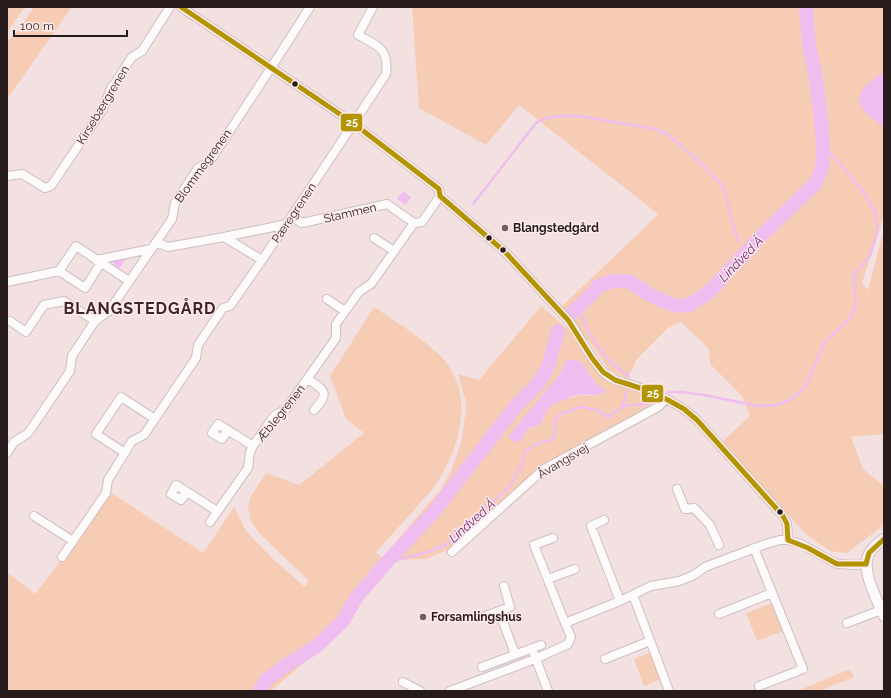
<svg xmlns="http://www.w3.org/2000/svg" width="891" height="698" font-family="Raleway,sans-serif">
  <rect width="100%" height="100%" fill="#f3e1e2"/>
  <path fill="#f6cdb4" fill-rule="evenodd" d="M 7,7 L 25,7 L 7,32 Z
    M 34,7 L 72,7 L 7,99 L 7,42 L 16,33 Z
    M 412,7 L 884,7 L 884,216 L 862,283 L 868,290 L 884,229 L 884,434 L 851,437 L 863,469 L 884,486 L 884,525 L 847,553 L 830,551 L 805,533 L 748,471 L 723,441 L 750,416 L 742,396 L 710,364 L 709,349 L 681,322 L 668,328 L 637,359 L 627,379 L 609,370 L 588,340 L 560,308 L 640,232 L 658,214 L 519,105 L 486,145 L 419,108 Z
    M 541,306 L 576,336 L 601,375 L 617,384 L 652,396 L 655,402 L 542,468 L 451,548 L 427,559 L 385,560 L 342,613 L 338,633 L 271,691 L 7,691 L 7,572 L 35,594 L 112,493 L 203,553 L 234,507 L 246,531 L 273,559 L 305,587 L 309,581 L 259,533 L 250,520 L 248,505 L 251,496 L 266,473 L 299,485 L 364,433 L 346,419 L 330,376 L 374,307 C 396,322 428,341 445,361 C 475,397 459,450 435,486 C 429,494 421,501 415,509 C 402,523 389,538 376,552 L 382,558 L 441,489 L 451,471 L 461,443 L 466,409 L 465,398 L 458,374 L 479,380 ZM 572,359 L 581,362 L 603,393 L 594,396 L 578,395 L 550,405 L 546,411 L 541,424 L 510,436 L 562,371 L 565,362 Z
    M 772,603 L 783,631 L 757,641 L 746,613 Z
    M 652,652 L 662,679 L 644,686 L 634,659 Z
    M 850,669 L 854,677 L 820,691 L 797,691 Z"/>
  <path fill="#efbdef" d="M 884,72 L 884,128 C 877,121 865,114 861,106 C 854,92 874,78 884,72 Z
    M 403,191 L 411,197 L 406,205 L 397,199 Z
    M 127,257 L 119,269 L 114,265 L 115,264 L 112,262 L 112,263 L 107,261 Z
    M 572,359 L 581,362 L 597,385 L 606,390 C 598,399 588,393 577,395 C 573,395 569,398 566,399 C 548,406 548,406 541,424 L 529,428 L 518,443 C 514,442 511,440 509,436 L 562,371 L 565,362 Z"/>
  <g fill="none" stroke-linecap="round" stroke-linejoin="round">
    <path stroke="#efbdef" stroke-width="2.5" d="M 473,204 L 536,123 L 543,119 L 559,116 L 580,116 L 655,129 L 667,134 L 701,163 L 723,186 L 738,242
      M 578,306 C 584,327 595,345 610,361 C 616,367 623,371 629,377
      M 668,392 L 681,392 L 704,395 L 758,406 L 778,405 L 787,401 L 794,397 L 806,386 L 824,343 L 850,318 L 856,305 L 854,278 L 856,272 L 870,256 L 878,229 L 875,211 L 862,190 L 837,160 L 823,145
      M 623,406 L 648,404 L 653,401
      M 386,563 L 428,552 L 446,545 L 510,486 L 522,464 L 525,451 L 539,443 L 551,440 L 555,436 L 555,421 L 560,414 L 581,407 L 597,410 L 608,417 L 623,406 L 626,392"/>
    <path stroke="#efbdef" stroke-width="14" d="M 572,313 L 591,295 L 598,286 L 613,281 L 628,281 L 650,295 L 676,306 L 689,305 L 704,296 L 713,288 L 761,236 L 815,184 L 821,171 L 823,161 L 823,145 L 820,110 L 815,72 L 809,46 L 806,7
      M 260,691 L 266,680 L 288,664 L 317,646 L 343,621 L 356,598 L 386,563 L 432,514 L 516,406 L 538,384 L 548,367 L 558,331"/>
    <g stroke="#cdbebf" stroke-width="10">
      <path id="minor" d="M 181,7 L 353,123 L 439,189 L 440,196 L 505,252 L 568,320 C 581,336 593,366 609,377 C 617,382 627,383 635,386 C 656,393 681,405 697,420 L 783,516 L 787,524 L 788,540
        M 7,176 L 22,174 L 45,188 L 51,186 L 103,109 L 111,88 L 115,83 L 132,57 L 142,51 L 170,7
        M 292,217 L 302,223 L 387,204 L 414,223 L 422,222 L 440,196
        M 224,237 L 287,224
        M 374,238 L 394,251
        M 156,242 L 168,247 L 224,237 L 262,260
        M 96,260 L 151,249
        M 59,271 L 85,288 L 101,263
        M 7,282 L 59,271 L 76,246 L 129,281
        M 327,299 L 345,311
        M 10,321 L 26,332 L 44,305 L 64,301 L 95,321
        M 308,379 C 325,390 330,393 314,410
        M 228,430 L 222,439 L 212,433 L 218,424 L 253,446
        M 7,453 L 14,442 L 27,434 L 31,429 L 70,371 L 72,356 L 95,321 L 109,311 L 172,219 L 175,203 L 198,168 L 210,161 L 267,74 L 310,7
        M 125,453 L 96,434 L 121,397 L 155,419
        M 677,489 L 685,509 L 694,508 L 710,525 L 719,545
        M 187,492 L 181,500 L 171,494 L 176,485 L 217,511
        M 34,516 L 73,541
        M 604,520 L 591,526 L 620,601
        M 210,522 L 248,468 L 250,452 L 253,446 L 274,416 L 286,409 L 336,338 L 336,324 L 359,292 L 371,284 L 414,223
        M 553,538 L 534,545 L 565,623
        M 754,548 L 803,669 L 759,686
        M 452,552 L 544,469 L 658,407 L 665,400
        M 62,557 L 106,493 L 108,480 L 132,441 L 144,435 L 196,358 L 198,345 L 223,308 L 230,306 C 284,230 335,151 386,74 C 389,48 378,46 358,35 L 373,7
        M 548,579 L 575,569
        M 633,595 L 669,691
        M 499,611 L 510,607 L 504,586
        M 719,614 L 772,593
        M 483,617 L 499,611 L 515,654
        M 847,623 L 881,610
        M 534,654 L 548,691
        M 605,659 L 650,641
        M 482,667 L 541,645
        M 403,682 L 420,691
        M 450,691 L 535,659 L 568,644 L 571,637 L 565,623 L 620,601 L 651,586 L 679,581 L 694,575 L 705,567 L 763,545 L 780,540 L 788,540 L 801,544 L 837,564 L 855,565 L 866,564"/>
    </g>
    <g stroke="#cdbebf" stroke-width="12">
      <path id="tertiary" d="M 884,539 C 878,543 872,548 869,554 C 860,569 878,602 884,616"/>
    </g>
    <use href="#minor" stroke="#fdfafb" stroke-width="8"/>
    <use href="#tertiary" stroke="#fdfafb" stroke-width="10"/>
    <g stroke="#ffeaec" stroke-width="8">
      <path id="bus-1" d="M 181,7 L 353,123 L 439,189 L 440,196 L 505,252 L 568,320 L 592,358 L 603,372 L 615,380 L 643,389 L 668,400 L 684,409 L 697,420 L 783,516 L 787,524 L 788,540
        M 788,540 L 808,548 L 837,564 L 866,564
        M 866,564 L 869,553 L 884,539"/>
    </g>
    <use href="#bus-1" stroke="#b39504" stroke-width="5"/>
  </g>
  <g fill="#271b1c" stroke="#ffeaec" stroke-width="1.5">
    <circle cx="295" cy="84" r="3.5"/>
    <circle cx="489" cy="238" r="3.5"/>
    <circle cx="503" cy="250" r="3.5"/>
    <circle cx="780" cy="512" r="3.5"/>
  </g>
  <g fill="#6e6061" stroke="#ffeaec" stroke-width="1.5">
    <circle cx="505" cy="228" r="4"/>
    <circle cx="423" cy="617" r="4"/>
  </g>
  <g text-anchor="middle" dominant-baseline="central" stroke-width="3" stroke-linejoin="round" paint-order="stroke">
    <g font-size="12" fill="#271b1c" stroke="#ffeaec">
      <text transform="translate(103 105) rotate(-59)">Kirsebærgrenen</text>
      <text transform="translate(203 166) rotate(-54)">Blommegrenen</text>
      <text transform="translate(294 213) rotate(-56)">Pæregrenen</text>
      <text transform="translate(350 213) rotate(-13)">Stammen</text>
      <text transform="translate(281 413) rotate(-51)">Æblegrenen</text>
      <text transform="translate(563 461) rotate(-31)">Åvangsvej</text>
    </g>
    <g font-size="12" font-weight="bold" fill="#271b1c" stroke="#ffeaec" text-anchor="start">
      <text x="513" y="228">Blangstedgård</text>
      <text x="431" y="617">Forsamlingshus</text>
    </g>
    <g font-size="13" font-style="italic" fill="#712679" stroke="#ffeaec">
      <text transform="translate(741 259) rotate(-46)">Lindved Å</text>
      <text transform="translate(472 521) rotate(-42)">Lindved Å</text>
    </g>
    <g font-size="16" font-weight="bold" letter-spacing="1" fill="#3d2427" stroke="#ffeaec">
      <text x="140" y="308">BLANGSTEDGÅRD</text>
    </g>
  </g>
  <g stroke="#ffeaec" stroke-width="1.5">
    <rect x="340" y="113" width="23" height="19" rx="4" fill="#b39504"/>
    <rect x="641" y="384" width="23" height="19" rx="4" fill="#b39504"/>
  </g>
  <g font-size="11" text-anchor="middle" font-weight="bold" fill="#fff">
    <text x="352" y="126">25</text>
    <text x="653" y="397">25</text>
  </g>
  <rect width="891" height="698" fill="none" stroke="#271b1c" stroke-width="16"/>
  <path d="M14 30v6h113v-6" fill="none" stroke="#271b1c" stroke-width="2"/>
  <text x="20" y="30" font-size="12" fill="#271b1c" stroke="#ffeaec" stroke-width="3" paint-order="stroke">100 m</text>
</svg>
